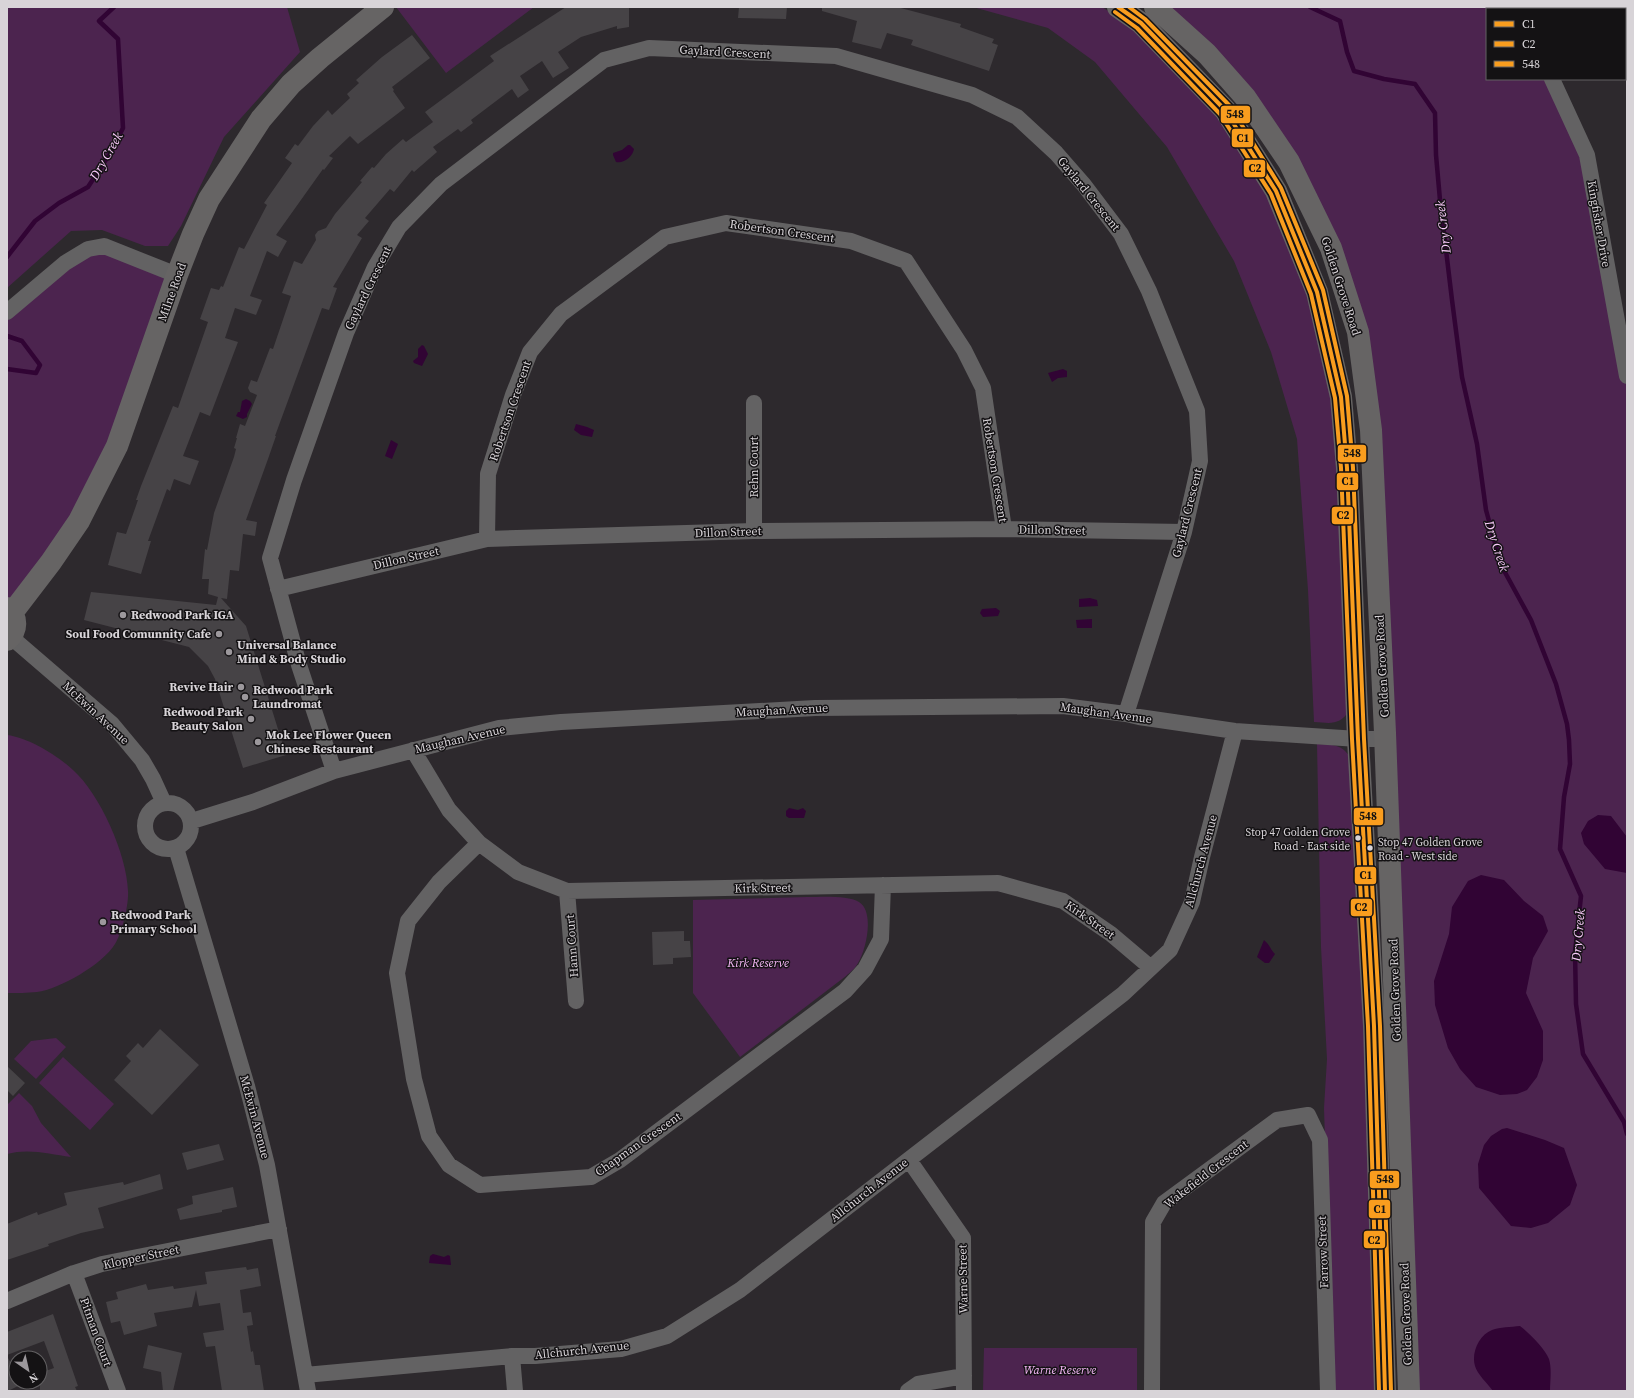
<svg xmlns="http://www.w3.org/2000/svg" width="1634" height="1398" font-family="'Source Serif 4',serif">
  <rect width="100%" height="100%" fill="#2d292d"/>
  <path fill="#4c244f" d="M 7,7 L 287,7 L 300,52 L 224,137 L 181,226 L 168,246 L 145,246 L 102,230 L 71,231 L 7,288 Z
    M 396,7 L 534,7 L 446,73 Z
    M 973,7 L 1102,7 L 1137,30 L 1205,102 L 1235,139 L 1272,200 L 1310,293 L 1334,397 L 1350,710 C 1339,726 1331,723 1314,722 L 1308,590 L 1297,439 L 1271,352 L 1234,261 L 1167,147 L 1095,62 L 1048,28 Z
    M 1155,7 L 1509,7 L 1510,9 L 1487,9 L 1487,79 L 1547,79 L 1587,155 L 1627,376 L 1627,1391 L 1409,1391 L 1358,332 L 1289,162 Z
    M 88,249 L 177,275 L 96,489 L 7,608 L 7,312 Z
    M 7,735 C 29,738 57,755 73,770 C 100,794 127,855 128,891 C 129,904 122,933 115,944 C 103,964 60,989 37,992 C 27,993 17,993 7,993 Z
    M 1317,744 C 1336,745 1343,744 1353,762 L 1378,1391 L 1333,1391 L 1324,1108 L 1327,1059 L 1321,947 Z
    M 807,897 C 821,897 848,895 859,902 C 875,912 866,950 858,963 C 855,969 850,972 846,976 L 740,1057 L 693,993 L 693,900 Z
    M 56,1038 L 66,1047 L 36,1079 L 14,1059 L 31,1041 Z
    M 63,1057 L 114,1104 L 90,1130 L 39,1083 Z
    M 19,1093 L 32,1106 L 41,1123 L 71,1157 C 50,1154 28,1148 7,1154 L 7,1105 Z
    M 984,1348 L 1137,1348 L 1137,1391 L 983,1391 Z"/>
  <path fill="#310434" d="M 628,145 L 630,145 L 634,149 C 633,156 624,164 616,162 L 613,155 L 613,153 L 622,150 Z
    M 422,345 L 424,346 L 428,354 L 422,366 L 414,363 L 413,361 L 418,357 L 418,349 Z
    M 1063,369 L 1067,371 L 1067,377 L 1058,378 L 1052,382 L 1048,373 Z
    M 246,399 L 250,401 L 252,404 L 247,414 L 247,417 L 243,419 L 236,416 L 238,412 L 240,412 L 242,401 Z
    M 576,424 L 587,427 L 594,430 L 592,437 L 581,435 L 574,430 Z
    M 391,440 L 398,444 L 392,459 L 385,456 Z
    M 1090,598 L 1097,600 L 1098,606 L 1079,607 L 1079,599 Z
    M 996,608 L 1000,611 L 998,616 L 983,617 L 980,613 L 982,609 Z
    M 1092,619 L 1092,628 L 1077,628 L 1076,620 Z
    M 789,808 L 798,810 L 803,808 L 806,811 L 804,818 L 789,818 L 786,816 L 786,811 Z
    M 1598,815 L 1611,816 L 1627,837 L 1627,873 L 1605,869 L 1584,844 L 1581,833 L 1588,821 Z
    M 1481,875 L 1504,880 L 1524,901 L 1543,916 L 1548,931 L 1533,958 L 1526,993 L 1543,1031 L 1543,1060 L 1537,1077 L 1527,1090 L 1517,1094 L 1500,1095 L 1476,1087 L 1460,1069 L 1448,1048 L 1435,1005 L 1434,981 L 1449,934 L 1452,907 L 1468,881 Z
    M 1264,940 C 1270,945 1270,949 1275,954 L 1269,963 L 1265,963 L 1257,957 Z
    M 1507,1128 L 1545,1140 L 1564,1148 L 1577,1185 L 1570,1205 L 1548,1223 L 1531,1228 L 1511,1226 L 1479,1188 L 1478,1164 L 1484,1145 L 1491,1136 L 1502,1129 Z
    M 433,1254 L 444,1257 L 448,1255 L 450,1256 L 451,1265 L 429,1263 L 430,1256 Z
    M 1520,1326 C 1529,1333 1545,1349 1549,1359 C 1552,1369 1550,1381 1550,1391 L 1493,1391 C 1488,1384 1477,1374 1475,1366 C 1471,1353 1479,1335 1492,1330 C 1500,1327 1511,1327 1520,1326 Z"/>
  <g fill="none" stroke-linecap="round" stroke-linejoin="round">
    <path stroke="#310434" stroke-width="4.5" d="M 1310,7 L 1340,21 L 1347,52 L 1354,71 L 1384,79 L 1415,84 L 1435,113 L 1436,155 L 1440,200 L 1452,300 L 1462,377 L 1477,444 L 1486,510 L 1501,565 L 1531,620 L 1556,684 L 1567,724 L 1569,740 L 1570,764 L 1564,797 L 1560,849 L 1581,896 L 1575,952 L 1576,1004 L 1583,1054 L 1624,1122 L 1627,1134
      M 7,257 L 35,221 L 59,203 L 88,187 L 111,152 L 123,128 L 118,39 L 99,21 L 114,7
      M 7,336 L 22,341 L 40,365 L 36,373 L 7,369"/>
  </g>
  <path fill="#464346" d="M 566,7 L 629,7 L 629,27 L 617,29 L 617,26 L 581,37 L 558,52 L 569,68 L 553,78 L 542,61 L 520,76 L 529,90 L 518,98 L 512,89 L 471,120 L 473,123 L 461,132 L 458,129 L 433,147 L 437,152 L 414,172 L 412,170 L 394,192 L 390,189 L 365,218 L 369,221 L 357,235 L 362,238 L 333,287 L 337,288 L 329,310 L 322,308 L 275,436 L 276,436 L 268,459 L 246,520 L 257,522 L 255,536 L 243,534 L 239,571 L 230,570 L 227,599 L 221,598 L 246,626 L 286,755 L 243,768 L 215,679 L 208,666 L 189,647 L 84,620 L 91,592 L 216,605 L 218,597 L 208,594 L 209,579 L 202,579 L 205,549 L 207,550 L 214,513 L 234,457 L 236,449 L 234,448 L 237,438 L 236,438 L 240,424 L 245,426 L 257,395 L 250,392 L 248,388 L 251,380 L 257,382 L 270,348 L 273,349 L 291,296 L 282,293 L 294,261 L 302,264 L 316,240 L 315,235 L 318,231 L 326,228 L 335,214 L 362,182 L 360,181 L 372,167 L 374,168 L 386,154 L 403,139 L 406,142 L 433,122 L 425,112 L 494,61 L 490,56 Z
    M 739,7 L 787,7 L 786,19 L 738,18 Z
    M 822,7 L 897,7 L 961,24 L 960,27 L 994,39 L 992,43 L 998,45 L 989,71 L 911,45 L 913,40 L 887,33 L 881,49 L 852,42 L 857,21 L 822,11 Z
    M 412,35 L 430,58 L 392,87 L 394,90 L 393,91 L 405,108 L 358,144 L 350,136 L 329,156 L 333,158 L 324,170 L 323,169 L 276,235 L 287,241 L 278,257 L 267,251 L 250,296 L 262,300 L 256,315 L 235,308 L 225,338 L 238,342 L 210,416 L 200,412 L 183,456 L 199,461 L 190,485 L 174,479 L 170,491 L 167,489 L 148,541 L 151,541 L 141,574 L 108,565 L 117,532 L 126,534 L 138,500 L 136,500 L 141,486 L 173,406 L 178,408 L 208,322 L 200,319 L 211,288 L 219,290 L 221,286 L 223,287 L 239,247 L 244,249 L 267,205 L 264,203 L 292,163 L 285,158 L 295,144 L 298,146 L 313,126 L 328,110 L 332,115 L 350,98 L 347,94 L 359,83 L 356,80 L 382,57 Z
    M 684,931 L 684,941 L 690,941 L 691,957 L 673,958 L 673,964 L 653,965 L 652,932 Z
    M 160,1029 L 199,1065 L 152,1115 L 114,1080 L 131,1061 L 126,1056 L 138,1043 L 143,1048 Z
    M 7,1066 L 25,1083 L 13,1096 L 7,1090 Z
    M 219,1144 L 224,1160 L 187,1170 L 182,1153 Z
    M 160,1174 L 163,1189 L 98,1208 L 104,1228 L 81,1233 L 48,1244 L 49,1246 L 7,1260 L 7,1224 L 37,1212 L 38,1215 L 67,1205 L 64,1193 L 123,1182 L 124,1185 Z
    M 233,1187 L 237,1207 L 222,1210 L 222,1212 L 180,1220 L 177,1209 L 193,1204 L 192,1196 Z
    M 246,1267 L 247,1270 L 258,1268 L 261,1286 L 240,1290 L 243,1313 L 251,1312 L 253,1325 L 247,1326 L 251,1352 L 253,1351 L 255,1365 L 260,1365 L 264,1391 L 222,1391 L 215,1346 L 206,1347 L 203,1333 L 224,1330 L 220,1303 L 199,1306 L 196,1290 L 192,1307 L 154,1313 L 157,1326 L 124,1335 L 120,1321 L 111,1323 L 106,1302 L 118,1299 L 116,1292 L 146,1284 L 148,1290 L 173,1286 L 174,1289 L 207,1284 L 205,1272 Z
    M 53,1314 L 78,1386 L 75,1387 L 77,1391 L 40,1391 L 40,1373 L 54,1368 L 44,1341 L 7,1355 L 7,1332 Z
    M 148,1345 L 182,1353 L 173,1391 L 163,1391 L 161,1372 L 143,1368 Z
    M 7,1356 L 16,1373 L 16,1382 L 21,1382 L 22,1384 L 8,1391 Z"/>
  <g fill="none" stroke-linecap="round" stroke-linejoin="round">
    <path stroke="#636263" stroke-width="16" d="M 1517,7 L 1518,9
      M 1552,79 L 1587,155 L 1627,376
      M 7,312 L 65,263 L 88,249 L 104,246 L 177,275
      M 754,403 L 754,531
      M 487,539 L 488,474 L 513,395 L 530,352 L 561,314 L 665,237 L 726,223 L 851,241 L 906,261 L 964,350 L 983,388 L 1004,529
      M 278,589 L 487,539 L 754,531 L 1004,529 L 1184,532
      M 11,637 L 112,724 L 142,760 L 153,779 L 164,803
      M 413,750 L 449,810 L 479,843 L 518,872 L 567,891 L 998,883 L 1063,901 L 1111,934 L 1150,967
      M 334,771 L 299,665 L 270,558 L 294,480 L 346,333 L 375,267 L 399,227 L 441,184 L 604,60 L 649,48 L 836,56 L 972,95 L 1017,117 L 1056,153 L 1084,185 L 1121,234 L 1149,291 L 1197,411 L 1200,461 L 1184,532 L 1126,714
      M145 826a23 23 0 1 1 46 0a23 23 0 1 1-46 0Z
      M 192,821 L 253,802 L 334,771 L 499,728 L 561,722 L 815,708 L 1063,706 L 1126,714 L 1139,717 L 1235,731 L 1358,739 L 1386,739
      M 479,843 L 439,882 L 408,921 L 397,973 L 414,1079 L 429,1136 L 449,1165 L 480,1185 L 591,1177 L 620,1160 L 845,991 L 865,969 L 881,939 L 883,885
      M 176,848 L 247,1086 L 267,1165 L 308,1391
      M 567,891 L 576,1001
      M 909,1160 L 963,1238 L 964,1391
      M 74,1273 L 118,1391
      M 7,1301 L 74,1273 L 102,1264 L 279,1229
      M 512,1356 L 515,1391
      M 305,1375 L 512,1356 L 535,1356 L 621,1349 L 667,1336 L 740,1290 L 1123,994 L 1170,950 L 1192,902 L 1202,857 L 1235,731
      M 908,1391 L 918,1384 L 964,1376
      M 1152,1391 L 1153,1222 L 1164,1203 L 1277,1120 L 1308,1115 L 1320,1140 L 1328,1391"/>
    <path stroke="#666464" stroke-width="22" d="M 1118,7 L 1141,23 L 1225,110 L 1276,191 L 1317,292 L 1341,397 L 1347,468 L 1358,739 L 1374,1026 L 1385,1391
      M 1155,7 L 1207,54 L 1245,97 L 1289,162 L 1331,248 L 1358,332 L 1371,430 L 1385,733 L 1409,1391
      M 7,608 C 18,617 18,630 7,640
      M 12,613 L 51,562 L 79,521 L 117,446 L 177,275 L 193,234 L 209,199 L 261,119 L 291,84 L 320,58 L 383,7"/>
    <g stroke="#141214" stroke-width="7">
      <path id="bus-1" d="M 1118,7 L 1141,23 L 1225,110 L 1276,191 L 1317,292 L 1341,397 L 1347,468 L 1358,739 L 1374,1026 L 1385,1391"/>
    </g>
    <g stroke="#141214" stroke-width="7">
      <path id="bus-2" d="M 1115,12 L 1137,28 L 1220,114 L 1271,194 L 1311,294 L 1335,398 L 1341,468 L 1352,739 L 1368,1026 L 1379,1391"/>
    </g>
    <g stroke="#141214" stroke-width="7">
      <path id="bus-3" d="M 1129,7 L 1145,19 L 1230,106 L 1281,188 L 1323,290 L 1347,396 L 1353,468 L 1364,739 L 1380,1026 L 1391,1391"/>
    </g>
    <use href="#bus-1" stroke="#f99d1e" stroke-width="4"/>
    <use href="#bus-2" stroke="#f99d1e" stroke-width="4"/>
    <use href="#bus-3" stroke="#f99d1e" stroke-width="4"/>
  </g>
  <g fill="#9c989c" stroke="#141214" stroke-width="1.5">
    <circle cx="123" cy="615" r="4"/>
    <circle cx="219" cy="634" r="4"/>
    <circle cx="229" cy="652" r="4"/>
    <circle cx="241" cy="687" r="4"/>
    <circle cx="245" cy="697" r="4"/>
    <circle cx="251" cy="719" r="4"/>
    <circle cx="258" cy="742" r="4"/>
    <circle cx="103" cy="922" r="4"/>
  </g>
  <g fill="#d8d4d8" stroke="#141214" stroke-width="1.5">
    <circle cx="1358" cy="838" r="3.5"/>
    <circle cx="1370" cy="848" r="3.5"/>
  </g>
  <g text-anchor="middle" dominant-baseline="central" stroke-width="3" stroke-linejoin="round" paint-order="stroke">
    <g font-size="11" fill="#d8d4d8" stroke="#141214" text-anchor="end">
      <text x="1350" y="832">Stop 47 Golden Grove<tspan x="1350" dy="14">Road - East side</tspan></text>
      <text x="1378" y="842" text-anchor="start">Stop 47 Golden Grove<tspan x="1378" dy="14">Road - West side</tspan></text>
    </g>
    <g font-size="12" fill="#d8d4d8" stroke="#141214">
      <text transform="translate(725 52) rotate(3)">Gaylard Crescent</text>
      <text transform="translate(1089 194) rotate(51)">Gaylard Crescent</text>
      <text transform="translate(1599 224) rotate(80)">Kingfisher Drive</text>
      <text transform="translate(782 231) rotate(8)">Robertson Crescent</text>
      <text transform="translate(1341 286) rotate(72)">Golden Grove Road</text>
      <text transform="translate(368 288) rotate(-64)">Gaylard Crescent</text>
      <text transform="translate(172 292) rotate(-70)">Milne Road</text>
      <text transform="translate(510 411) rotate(-71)">Robertson Crescent</text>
      <text transform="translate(754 467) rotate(-90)">Rehn Court</text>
      <text transform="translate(995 470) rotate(81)">Robertson Crescent</text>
      <text transform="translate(1187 513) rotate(-76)">Gaylard Crescent</text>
      <text transform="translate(1052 530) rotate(1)">Dillon Street</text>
      <text transform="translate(728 532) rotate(-2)">Dillon Street</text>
      <text transform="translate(406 558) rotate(-13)">Dillon Street</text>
      <text transform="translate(1382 666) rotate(-93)">Golden Grove Road</text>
      <text transform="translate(782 710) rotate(-3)">Maughan Avenue</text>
      <text transform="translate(96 713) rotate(43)">McEwin Avenue</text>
      <text transform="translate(1106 713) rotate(8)">Maughan Avenue</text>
      <text transform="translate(460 739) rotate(-13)">Maughan Avenue</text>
      <text transform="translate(1201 861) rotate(-75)">Allchurch Avenue</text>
      <text transform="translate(763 888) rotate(-1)">Kirk Street</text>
      <text transform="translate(1090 920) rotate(35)">Kirk Street</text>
      <text transform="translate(572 946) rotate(-94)">Hann Court</text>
      <text transform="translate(1395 990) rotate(-92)">Golden Grove Road</text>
      <text transform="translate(255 1117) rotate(75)">McEwin Avenue</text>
      <text transform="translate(638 1144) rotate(-35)">Chapman Crescent</text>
      <text transform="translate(1206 1174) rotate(-38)">Wakefield Crescent</text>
      <text transform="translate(869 1190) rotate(-38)">Allchurch Avenue</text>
      <text transform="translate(1323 1252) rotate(-92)">Farrow Street</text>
      <text transform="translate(141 1257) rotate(-12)">Klopper Street</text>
      <text transform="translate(963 1279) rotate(-91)">Warne Street</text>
      <text transform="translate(1406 1314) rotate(-92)">Golden Grove Road</text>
      <text transform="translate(96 1332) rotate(70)">Pitman Court</text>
      <text transform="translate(582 1350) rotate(-6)">Allchurch Avenue</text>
    </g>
    <g font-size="12" font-weight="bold" fill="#d8d4d8" stroke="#141214" text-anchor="start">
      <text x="131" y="615">Redwood Park IGA</text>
      <text x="211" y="634" text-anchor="end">Soul Food Comunnity Cafe</text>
      <text x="237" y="645">Universal Balance<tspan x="237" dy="14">Mind &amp; Body Studio</tspan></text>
      <text x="233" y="687" text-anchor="end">Revive Hair</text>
      <text x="253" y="690">Redwood Park<tspan x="253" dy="14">Laundromat</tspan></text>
      <text x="243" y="712" text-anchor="end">Redwood Park<tspan x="243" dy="14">Beauty Salon</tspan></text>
      <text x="266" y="735">Mok Lee Flower Queen<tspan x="266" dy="14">Chinese Restaurant</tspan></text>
      <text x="111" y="915">Redwood Park<tspan x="111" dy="14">Primary School</tspan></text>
    </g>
    <g font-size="12" font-style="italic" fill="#f7b9f9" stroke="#141214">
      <text x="758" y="963">Kirk Reserve</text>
      <text x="1060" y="1370">Warne Reserve</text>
    </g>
    <g font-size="13" font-style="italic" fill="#f9cafa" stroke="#141214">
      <text transform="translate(106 156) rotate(-60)">Dry Creek</text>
      <text transform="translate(1443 227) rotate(-97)">Dry Creek</text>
      <text transform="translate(1497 546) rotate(72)">Dry Creek</text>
      <text transform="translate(1578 935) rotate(-85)">Dry Creek</text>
    </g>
  </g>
  <g stroke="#141214" stroke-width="1.5">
    <rect x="1220" y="105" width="31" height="19" rx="4" fill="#f99d1e"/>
    <rect x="1231" y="128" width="23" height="20" rx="4" fill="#f99d1e"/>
    <rect x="1243" y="159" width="23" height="19" rx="4" fill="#f99d1e"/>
    <rect x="1337" y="444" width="30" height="19" rx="4" fill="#f99d1e"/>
    <rect x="1336" y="472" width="23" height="19" rx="4" fill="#f99d1e"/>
    <rect x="1331" y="506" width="23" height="19" rx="4" fill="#f99d1e"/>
    <rect x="1353" y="807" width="31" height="19" rx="4" fill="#f99d1e"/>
    <rect x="1354" y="866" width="23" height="19" rx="4" fill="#f99d1e"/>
    <rect x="1350" y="898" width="23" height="19" rx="4" fill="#f99d1e"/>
    <rect x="1369" y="1170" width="31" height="19" rx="4" fill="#f99d1e"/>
    <rect x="1368" y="1199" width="23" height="20" rx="4" fill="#f99d1e"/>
    <rect x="1363" y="1230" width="23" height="19" rx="4" fill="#f99d1e"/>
  </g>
  <g font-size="11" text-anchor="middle" font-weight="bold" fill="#111">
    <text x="1235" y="118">548</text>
    <text x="1243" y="142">C1</text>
    <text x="1255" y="172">C2</text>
    <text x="1352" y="457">548</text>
    <text x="1348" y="485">C1</text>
    <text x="1343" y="519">C2</text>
    <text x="1368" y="820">548</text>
    <text x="1366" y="879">C1</text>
    <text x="1361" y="911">C2</text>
    <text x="1385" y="1183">548</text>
    <text x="1380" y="1213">C1</text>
    <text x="1374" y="1244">C2</text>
  </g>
  <rect width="1634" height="1398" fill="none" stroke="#d8d4d8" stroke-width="16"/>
  <rect x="1486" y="8" width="140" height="72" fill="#141214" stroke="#626062"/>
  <rect x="1494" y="21" width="20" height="6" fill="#f99d1e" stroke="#626062"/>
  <text x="1522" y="28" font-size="12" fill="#d8d4d8">C1</text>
  <rect x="1494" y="41" width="20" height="6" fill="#f99d1e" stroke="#626062"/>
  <text x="1522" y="48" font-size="12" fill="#d8d4d8">C2</text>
  <rect x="1494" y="61" width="20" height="6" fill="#f99d1e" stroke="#626062"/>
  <text x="1522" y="68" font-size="12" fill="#d8d4d8">548</text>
  <g transform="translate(28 1370) rotate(146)"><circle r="19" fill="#141214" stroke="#626062"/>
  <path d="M0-3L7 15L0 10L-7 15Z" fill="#9c989c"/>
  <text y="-6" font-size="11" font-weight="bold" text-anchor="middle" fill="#d8d4d8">N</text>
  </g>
</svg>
